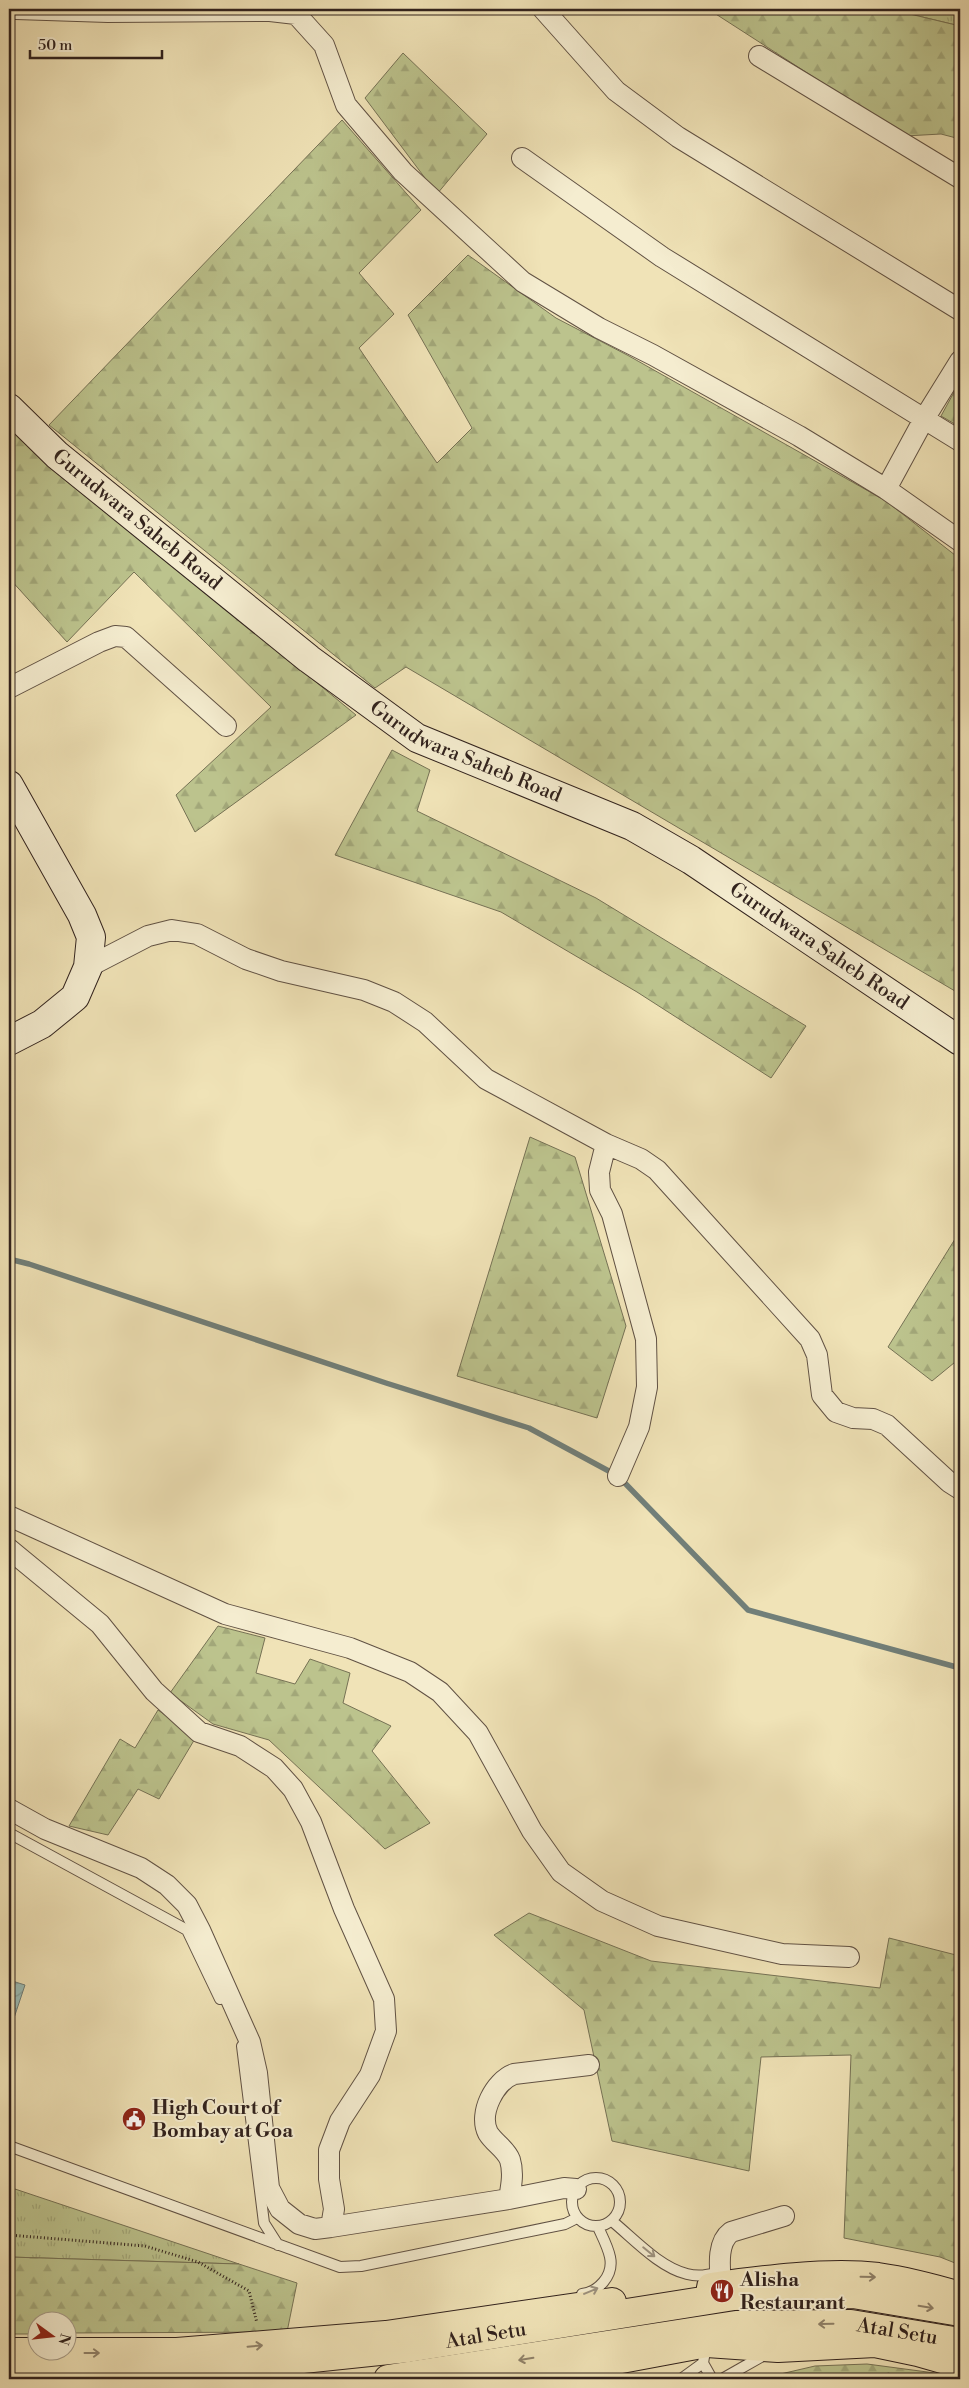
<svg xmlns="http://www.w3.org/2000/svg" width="969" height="2388" font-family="'Libre Bodoni',serif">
  <defs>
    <pattern id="grass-tufts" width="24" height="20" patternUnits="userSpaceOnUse" patternTransform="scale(1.25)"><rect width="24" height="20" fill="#bcc38d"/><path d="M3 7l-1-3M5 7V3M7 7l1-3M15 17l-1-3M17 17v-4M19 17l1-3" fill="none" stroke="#a2a779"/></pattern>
    <pattern id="forest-firs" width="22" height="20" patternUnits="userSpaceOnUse" patternTransform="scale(1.25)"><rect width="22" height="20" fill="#bcc38d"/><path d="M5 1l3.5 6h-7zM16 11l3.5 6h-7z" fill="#a2a779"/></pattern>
    <pattern id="water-waves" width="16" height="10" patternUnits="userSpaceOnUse" patternTransform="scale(1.25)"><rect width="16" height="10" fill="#9cbdb6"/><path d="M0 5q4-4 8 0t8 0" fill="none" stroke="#87a29c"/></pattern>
  </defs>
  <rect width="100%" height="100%" fill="#f0e3b7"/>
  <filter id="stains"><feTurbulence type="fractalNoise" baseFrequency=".004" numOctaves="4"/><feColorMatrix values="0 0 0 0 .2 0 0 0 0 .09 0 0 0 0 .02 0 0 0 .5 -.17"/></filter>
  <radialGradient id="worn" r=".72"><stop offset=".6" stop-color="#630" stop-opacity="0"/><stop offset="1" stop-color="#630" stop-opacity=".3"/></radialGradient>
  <path fill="url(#grass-tufts)" stroke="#767255" d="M 889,9 L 960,9 L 960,26 Z
    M 9,2187 L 239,2264 L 9,2257 Z"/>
  <path fill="url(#forest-firs)" stroke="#767255" d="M 708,9 L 889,9 L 960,26 L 960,139 L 941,134 L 905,136 Z
    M 403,53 L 487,134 L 437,194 L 365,98 Z
    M 342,120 L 421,210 L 359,273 L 394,314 L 359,348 L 437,463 L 472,428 L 408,315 L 468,255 L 556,318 L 629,356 L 886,501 L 960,559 L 960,994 L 406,667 L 375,688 L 49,425 Z
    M 959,383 L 960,384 L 960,427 L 941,416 Z
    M 9,427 L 26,443 L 356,715 L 195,832 L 176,795 L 271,707 L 134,572 L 67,642 L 9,578 Z
    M 392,750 L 430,770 L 417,811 L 596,898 L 806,1026 L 771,1078 L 637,992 L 501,912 L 335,855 Z
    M 530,1137 L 575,1157 L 626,1326 L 597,1418 L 457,1376 Z
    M 960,1231 L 960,1358 L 932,1381 L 888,1347 Z
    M 218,1626 L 265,1638 L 256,1673 L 295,1684 L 310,1659 L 350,1673 L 343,1703 L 391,1726 L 372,1751 L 430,1823 L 385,1849 L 269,1740 L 213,1724 L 170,1693 Z
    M 158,1710 L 196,1737 L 159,1799 L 138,1789 L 108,1835 L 69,1826 L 120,1739 L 135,1748 Z
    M 529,1913 L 651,1961 L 880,1988 L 889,1938 L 960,1956 L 960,2265 L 940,2257 L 844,2238 L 851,2055 L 761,2057 L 749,2171 L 612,2141 L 584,2010 L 494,1935 Z
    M 9,2257 L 239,2264 L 297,2283 L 287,2332 L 68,2333 L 68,2320 L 38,2320 L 37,2334 L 9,2334 Z
    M 867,2364 L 950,2375 L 960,2379 L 912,2379 L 888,2373 L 879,2379 L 759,2379 L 815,2366 Z"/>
  <path fill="url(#water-waves)" stroke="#717f79" d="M 9,1980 L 25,1985 L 12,2024 L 9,2023 Z"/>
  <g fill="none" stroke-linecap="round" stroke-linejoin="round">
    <path stroke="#717f79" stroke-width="5.5" d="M 9,1259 L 29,1264 L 386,1383 L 529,1428 L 618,1476 L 748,1610 L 960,1668"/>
    <g stroke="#615244" stroke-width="12">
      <path id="lane" d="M 9,1833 L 187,1930 L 220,1999
        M 242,2046 L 264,2223 L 278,2245
        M 9,2146 L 340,2267 L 361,2266 L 565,2224 L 577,2218
        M572 2202a24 24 0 1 1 48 0a24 24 0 1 1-48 0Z
        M 612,2221 C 634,2239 659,2267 687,2274 C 698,2277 708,2275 718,2273
        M 582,2294 C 598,2292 614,2276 610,2257 C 608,2247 602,2236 598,2227
        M 703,2363 L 712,2379
        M 681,2379 L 703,2363 L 706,2345
        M 722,2379 L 766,2354"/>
    </g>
    <g stroke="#615244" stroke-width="22">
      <path id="street" d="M 16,9 L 108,12 L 270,11 L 296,14 L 324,45 L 346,105 L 403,172 L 523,282 L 599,328 L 653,355 L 799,436 L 886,489 L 960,541
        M 543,9 L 616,91 L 678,137 L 960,310
        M 759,56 L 960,178
        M 522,158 L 662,257 L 960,441
        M 886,489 L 924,419 L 960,361
        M 9,688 L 99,642 L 115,636 L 126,637 L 226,726
        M 88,967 L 148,936 L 172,930 L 197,934 L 246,959 L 281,971 L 364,990 L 394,1002 L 425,1022 L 486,1079 L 606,1144 L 641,1159 L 657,1170 L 810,1339 L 817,1355 L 822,1395 L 836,1412 L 853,1418 L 873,1419 L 887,1425 L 949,1482 L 960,1489
        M 606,1144 L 599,1172 L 600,1190 L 612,1214 L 646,1339 L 647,1387 L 639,1427 L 618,1476
        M 9,1516 L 225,1614 L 350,1648 L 410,1672 L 440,1692 L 478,1733 L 532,1831 L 561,1872 L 602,1901 L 658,1926 L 782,1954 L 849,1957
        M 9,1549 L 100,1624 L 154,1691 L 199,1732 L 240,1746 L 274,1768 L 293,1789 L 311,1822 L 344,1909 L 384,1999 L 386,2031 L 370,2075 L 340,2121 L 329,2150 L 329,2179 L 334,2209 L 331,2227
        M 9,1809 L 45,1829 L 141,1868 L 167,1885 L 187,1905 L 200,1930 L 250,2042 L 257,2073 L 269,2188 L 280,2209 L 299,2224 L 315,2229 L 331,2227 L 509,2199 L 564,2188 L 576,2189
        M 509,2199 C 511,2187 514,2173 510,2160 C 506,2149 494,2143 488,2133 C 478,2113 495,2081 514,2074 L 589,2065
        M 721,2286 C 720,2269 716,2243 731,2232 L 784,2216"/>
    </g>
    <g stroke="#31221d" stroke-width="30">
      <g id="secondary">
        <path id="s1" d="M 9,408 L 57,455 L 309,659 L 417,738 L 632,826 L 691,860 L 960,1041"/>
        <path d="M 9,785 L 82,915 L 91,937 L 88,967 L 75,997 L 42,1024 L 9,1041"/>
      </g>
    </g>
    <g stroke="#31221d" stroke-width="30">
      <path id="primary" d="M 711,2287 C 761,2280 828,2271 878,2277 C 906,2281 933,2288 960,2296
        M 9,2352 L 177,2352 L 386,2335 L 612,2302
        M 514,2379 L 707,2343 L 778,2348 L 875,2343 L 918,2352 L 960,2364"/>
    </g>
    <g stroke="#31221d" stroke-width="30">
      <g id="highway">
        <path id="s2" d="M 9,2371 L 218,2368 L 408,2348 L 734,2296 L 853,2294 L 960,2312"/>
        <path id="s3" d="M 388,2379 L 736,2325 L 851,2324 L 960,2342"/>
      </g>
    </g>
    <path stroke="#31221d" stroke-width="3" stroke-dasharray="1 2.5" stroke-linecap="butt" d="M 9,2235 L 145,2246 L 198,2262 L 249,2291 L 257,2323"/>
    <use href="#lane" stroke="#f5edd0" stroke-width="10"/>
    <use href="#street" stroke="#f5edd0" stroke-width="20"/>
    <use href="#secondary" stroke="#f5edd0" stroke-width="28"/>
    <use href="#primary" stroke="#f0e3b7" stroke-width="28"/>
    <use href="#highway" stroke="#f0e3b7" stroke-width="28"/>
  </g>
  <defs><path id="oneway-shaft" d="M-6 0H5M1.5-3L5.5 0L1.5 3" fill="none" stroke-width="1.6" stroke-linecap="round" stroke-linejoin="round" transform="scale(1.25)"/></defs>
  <g stroke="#9d927f">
    <use href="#oneway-shaft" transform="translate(649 2252) rotate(39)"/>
    <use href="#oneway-shaft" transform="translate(591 2291) rotate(-23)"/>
  </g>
  <g stroke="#90826a">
    <use href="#oneway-shaft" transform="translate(868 2277) rotate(1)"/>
    <use href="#oneway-shaft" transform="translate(926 2307) rotate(9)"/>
    <use href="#oneway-shaft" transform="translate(826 2324) rotate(179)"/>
    <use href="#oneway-shaft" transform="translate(255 2346) rotate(-5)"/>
    <use href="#oneway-shaft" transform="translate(92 2353)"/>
    <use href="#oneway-shaft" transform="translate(526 2359) rotate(171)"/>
  </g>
  <defs>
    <g id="civic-disc" transform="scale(1.25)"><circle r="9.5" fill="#8f2418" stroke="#f5edd0"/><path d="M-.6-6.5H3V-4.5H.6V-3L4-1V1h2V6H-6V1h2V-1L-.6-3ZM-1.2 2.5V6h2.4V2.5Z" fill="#fff"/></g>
    <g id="restaurant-disc" transform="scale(1.25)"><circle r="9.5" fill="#8f2418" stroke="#f5edd0"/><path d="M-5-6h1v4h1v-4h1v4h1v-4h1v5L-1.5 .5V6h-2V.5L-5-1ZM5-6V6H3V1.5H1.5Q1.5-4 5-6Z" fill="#fff"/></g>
  </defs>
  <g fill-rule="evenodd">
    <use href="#civic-disc" x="134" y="2119"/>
    <use href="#restaurant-disc" x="722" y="2291"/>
  </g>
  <g text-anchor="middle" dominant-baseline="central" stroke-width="4" stroke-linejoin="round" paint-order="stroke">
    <g font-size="20" fill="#31221d" stroke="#f5edd0">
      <text stroke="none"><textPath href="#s1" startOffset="170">Gurudwara Saheb Road</textPath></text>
      <text stroke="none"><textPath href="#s1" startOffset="575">Gurudwara Saheb Road</textPath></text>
      <text stroke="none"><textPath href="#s1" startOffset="980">Gurudwara Saheb Road</textPath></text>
      <text stroke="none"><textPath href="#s3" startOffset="514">Atal Setu</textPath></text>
      <text stroke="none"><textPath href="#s2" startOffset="479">Atal Setu</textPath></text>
    </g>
    <g font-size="20" font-weight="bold" fill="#31221d" stroke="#f5edd0" text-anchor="start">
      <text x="152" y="2108">High Court of<tspan x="152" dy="23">Bombay at Goa</tspan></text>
      <text x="740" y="2280">Alisha<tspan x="740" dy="23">Restaurant</tspan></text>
    </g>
  </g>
  <rect width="969" height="2388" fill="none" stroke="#f0e3b7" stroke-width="30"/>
  <rect x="10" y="10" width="949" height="2368" fill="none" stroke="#31221d" stroke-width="2.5"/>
  <rect x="15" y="15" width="939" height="2358" fill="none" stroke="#31221d"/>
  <g transform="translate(52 2336) rotate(105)"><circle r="24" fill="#f5edd0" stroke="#a79c88"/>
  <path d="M0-4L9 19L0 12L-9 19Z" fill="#8f2418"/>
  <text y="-8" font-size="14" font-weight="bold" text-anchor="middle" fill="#31221d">N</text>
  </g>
  <path d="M30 50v8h132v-8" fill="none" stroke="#31221d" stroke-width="2.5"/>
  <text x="38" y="50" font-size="15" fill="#31221d" stroke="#f5edd0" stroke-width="4" paint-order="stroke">50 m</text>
  <rect width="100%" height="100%" filter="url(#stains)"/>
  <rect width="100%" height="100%" fill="url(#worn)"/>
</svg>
